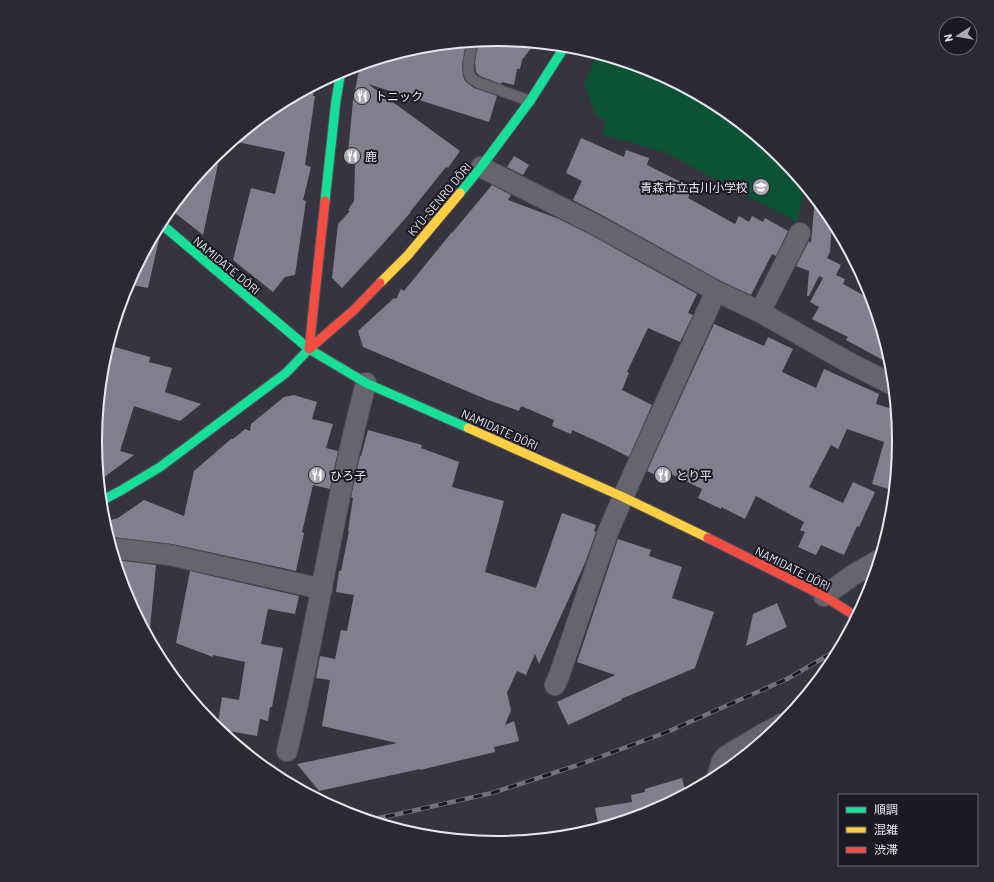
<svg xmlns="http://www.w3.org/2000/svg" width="994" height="882" font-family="Barlow,'Noto Sans JP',sans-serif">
  <rect width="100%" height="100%" fill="#36343f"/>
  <path fill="#0c5335" d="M 598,54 L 651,70 L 721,107 L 781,157 L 805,186 L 797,222 L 664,152 L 603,135 L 605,120 L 596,116 L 584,83 Z"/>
  <path fill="#817e90" d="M 497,39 L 535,43 L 522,60 L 520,69 L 517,69 L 514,85 L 502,82 L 501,84 L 480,76 L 476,72 L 475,61 L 479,41 Z
    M 466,42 L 462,65 L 463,76 L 465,81 L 474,88 L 497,96 L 489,122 L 368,84 L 460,151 L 448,168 L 446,167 L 410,212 L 411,212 L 380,247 L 342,288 L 332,278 L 338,224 L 350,211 L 348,210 L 354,201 L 355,165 L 347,164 L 353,101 L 360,65 L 419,47 Z
    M 315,85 L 313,96 L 315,96 L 305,165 L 311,167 L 303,200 L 306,201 L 295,275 L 285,277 L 273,292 L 233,260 L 251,188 L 275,194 L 285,152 L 232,141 L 274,107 Z
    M 581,138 L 624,157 L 626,150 L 649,158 L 647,165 L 693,188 L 688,198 L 735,224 L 739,216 L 749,222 L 752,216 L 763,222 L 765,218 L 788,231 L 776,256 L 772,254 L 751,295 L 721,281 L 600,214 L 573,200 L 582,181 L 566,173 Z
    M 221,150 L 203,235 L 170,209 L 213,157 Z
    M 514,156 L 529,165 L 523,175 L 507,167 Z
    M 492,185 L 511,195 L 508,200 L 559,219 L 589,234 L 697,294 L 688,313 L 693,315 L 680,342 L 648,328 L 627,372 L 629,373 L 622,390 L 652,405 L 629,457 L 603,444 L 572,430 L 571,434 L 552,426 L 554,420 L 521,406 L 519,411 L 488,400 L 363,347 L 358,331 L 394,298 L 396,299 L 401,289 L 404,291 L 452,232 L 452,233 Z
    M 815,198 L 832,220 L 830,252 L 827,258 L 841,265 L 836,275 L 845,279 L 843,284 L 872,300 L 892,365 L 846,340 L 848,337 L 812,319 L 819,307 L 810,302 L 823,278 L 819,276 L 809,296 L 807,296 L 809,271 L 796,266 L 809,241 L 811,243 Z
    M 154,234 L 159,239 L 148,288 L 127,284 Z
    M 714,324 L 764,346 L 768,337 L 793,349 L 782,372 L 816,388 L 824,369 L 879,394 L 876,404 L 896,410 L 899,441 L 895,477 L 892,490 L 872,484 L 884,442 L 847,429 L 838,449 L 831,445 L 809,487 L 843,503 L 853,482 L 875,492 L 859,527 L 857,526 L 844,555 L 821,545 L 816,555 L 798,547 L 805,532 L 800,530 L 804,522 L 756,496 L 745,519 L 721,507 L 721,509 L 698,498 L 702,489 L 669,473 L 666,480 L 647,471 Z
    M 108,345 L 150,357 L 149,362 L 172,368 L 165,392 L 201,404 L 180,421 L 134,406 L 120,451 L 134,455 L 99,481 L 95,441 L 103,362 Z
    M 294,395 L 317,402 L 312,419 L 333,424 L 326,448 L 338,451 L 330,489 L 313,485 L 302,532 L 304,533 L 296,571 L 172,544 L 112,537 L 108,537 L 104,522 L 118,518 L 144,500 L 184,516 L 194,471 L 231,439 L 233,439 L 245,429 L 250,431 L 251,424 L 284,397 Z
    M 368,430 L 422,445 L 421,448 L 459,462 L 452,487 L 504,501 L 485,572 L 536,588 L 562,513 L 596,525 L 594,531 L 596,532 L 585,563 L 539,664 L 535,654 L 526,675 L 517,671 L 507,693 L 511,710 L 505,725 L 514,721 L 519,741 L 494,747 L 495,752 L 420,770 L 420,769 L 319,791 L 297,764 L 397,743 L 322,726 L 330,680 L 316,678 L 320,656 L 335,659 L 341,630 L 347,631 L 354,595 L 336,592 L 339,571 L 341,571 L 349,531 L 348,531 L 353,498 L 351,497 L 360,456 L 361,456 Z
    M 618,539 L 651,550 L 649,556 L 682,567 L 672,598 L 714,612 L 695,668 L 621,699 L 622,700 L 568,725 L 557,702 L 615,675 L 577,662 Z
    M 115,560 L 156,565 L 149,639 L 126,595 Z
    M 190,571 L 299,596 L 295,614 L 268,609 L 261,644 L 283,648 L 272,707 L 270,707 L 268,721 L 260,719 L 257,736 L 217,729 L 222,697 L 239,700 L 245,662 L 213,655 L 213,657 L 176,643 Z
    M 777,603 L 787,627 L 746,646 L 753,614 Z
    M 682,778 L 686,794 L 651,812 L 599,828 L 595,808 L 632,802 L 631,795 L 645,792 L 645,789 Z"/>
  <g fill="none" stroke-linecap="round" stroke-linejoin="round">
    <g stroke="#53515b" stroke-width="12">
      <path id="lane" d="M 473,41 C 471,50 465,70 471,78 C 473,79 475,81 477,82 L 530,101"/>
    </g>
    <g stroke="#53515b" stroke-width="22">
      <path id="street" d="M 481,167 L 594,224 L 716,291 L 760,312 L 846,361 L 893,385
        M 760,312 L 800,233
        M 111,548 L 170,555 L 322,589
        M 824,596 L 853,575 L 879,560
        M 555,685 L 559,676 L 608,532 L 623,497 L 716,291
        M 287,751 C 317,629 334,504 366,383
        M 717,777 L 722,761 L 726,756 L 763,734 L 782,724"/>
    </g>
    <g stroke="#53515b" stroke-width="11">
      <path id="fast" d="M 460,193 L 481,167 L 530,101 L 565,46
        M 325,201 L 336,100 L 341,71
        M 160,223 L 309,349 L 366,383 L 468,428
        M 101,501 L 120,491 L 160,467 L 286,373 L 309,349"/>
    </g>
    <g stroke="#53515b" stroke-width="11">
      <path id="slow" d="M 380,283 L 408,255 L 460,193
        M 468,428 L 623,497 L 708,538"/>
    </g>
    <g stroke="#53515b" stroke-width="11">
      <path id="jam" d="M 309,349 L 325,201
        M 309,349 L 354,310 L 380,283
        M 708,538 L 824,596 L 857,617"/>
    </g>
    <use href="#lane" stroke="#66646c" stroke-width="10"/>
    <use href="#street" stroke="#66646c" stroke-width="20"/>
    <use href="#fast" stroke="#16e098" stroke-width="9"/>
    <use href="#slow" stroke="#ffcf43" stroke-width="9"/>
    <use href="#jam" stroke="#f24e42" stroke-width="9"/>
    <g stroke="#73717a" stroke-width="4.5">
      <path id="rail" d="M 368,820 L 394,815 L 492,793 L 578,765 L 667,732 L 787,679 L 839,649"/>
    </g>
    <use href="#rail" stroke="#1b1922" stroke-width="3" stroke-dasharray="9" stroke-linecap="butt"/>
  </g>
  <defs>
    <g id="restaurant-disc" transform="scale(0.9)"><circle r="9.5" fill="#aaa8b4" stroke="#1b1922"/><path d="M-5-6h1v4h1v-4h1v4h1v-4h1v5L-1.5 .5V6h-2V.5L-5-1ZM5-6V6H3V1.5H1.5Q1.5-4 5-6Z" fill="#fff"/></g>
    <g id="school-disc" transform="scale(0.9)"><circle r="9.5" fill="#aaa8b4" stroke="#1b1922"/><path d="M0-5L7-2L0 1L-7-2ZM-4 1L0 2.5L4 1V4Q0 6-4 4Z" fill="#fff"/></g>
  </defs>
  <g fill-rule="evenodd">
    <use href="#restaurant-disc" x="362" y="96"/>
    <use href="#restaurant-disc" x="352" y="156"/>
    <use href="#school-disc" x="761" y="187"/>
    <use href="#restaurant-disc" x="317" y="475"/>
    <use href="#restaurant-disc" x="663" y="475"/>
  </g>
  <g text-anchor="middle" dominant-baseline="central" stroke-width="4" stroke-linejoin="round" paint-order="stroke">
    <g font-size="12" fill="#e8e6f3" stroke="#1b1922" text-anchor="start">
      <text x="375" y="96">トニック</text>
      <text x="365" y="156">鹿</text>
      <text x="748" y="187" text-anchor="end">青森市立古川小学校</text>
      <text x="330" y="475">ひろ子</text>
      <text x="676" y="475">とり平</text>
    </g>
    <g font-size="12" fill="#e8e6f3" stroke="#1b1922">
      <text transform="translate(439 199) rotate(-50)">KYŪ-SENRO DŌRI</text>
      <text transform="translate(227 265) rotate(40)">NAMIDATE DŌRI</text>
      <text transform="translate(500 429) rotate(24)">NAMIDATE DŌRI</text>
      <text transform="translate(793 568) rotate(27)">NAMIDATE DŌRI</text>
    </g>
  </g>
  <path d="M0 0H994V882H0ZM102 441a395 395 0 1 1 790 0a395 395 0 1 1-790 0Z" fill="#2b2933" fill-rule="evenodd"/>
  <path fill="none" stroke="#e8e6f3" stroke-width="2" d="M102 441a395 395 0 1 1 790 0a395 395 0 1 1-790 0Z"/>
  <rect x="838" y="794" width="140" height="72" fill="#1b1922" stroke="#6d6b76"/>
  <rect x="846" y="807" width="20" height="6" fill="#16e098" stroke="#6d6b76"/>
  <text x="874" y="814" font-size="12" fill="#e8e6f3">順調</text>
  <rect x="846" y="827" width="20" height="6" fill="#ffcf43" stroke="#6d6b76"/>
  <text x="874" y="834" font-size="12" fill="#e8e6f3">混雑</text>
  <rect x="846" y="847" width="20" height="6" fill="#f24e42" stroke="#6d6b76"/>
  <text x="874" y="854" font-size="12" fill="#e8e6f3">渋滞</text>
  <g transform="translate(958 36) rotate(258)"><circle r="19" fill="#1b1922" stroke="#6d6b76"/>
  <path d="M0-3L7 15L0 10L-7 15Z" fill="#aaa8b4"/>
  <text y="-6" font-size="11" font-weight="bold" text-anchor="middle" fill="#e8e6f3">N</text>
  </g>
</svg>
